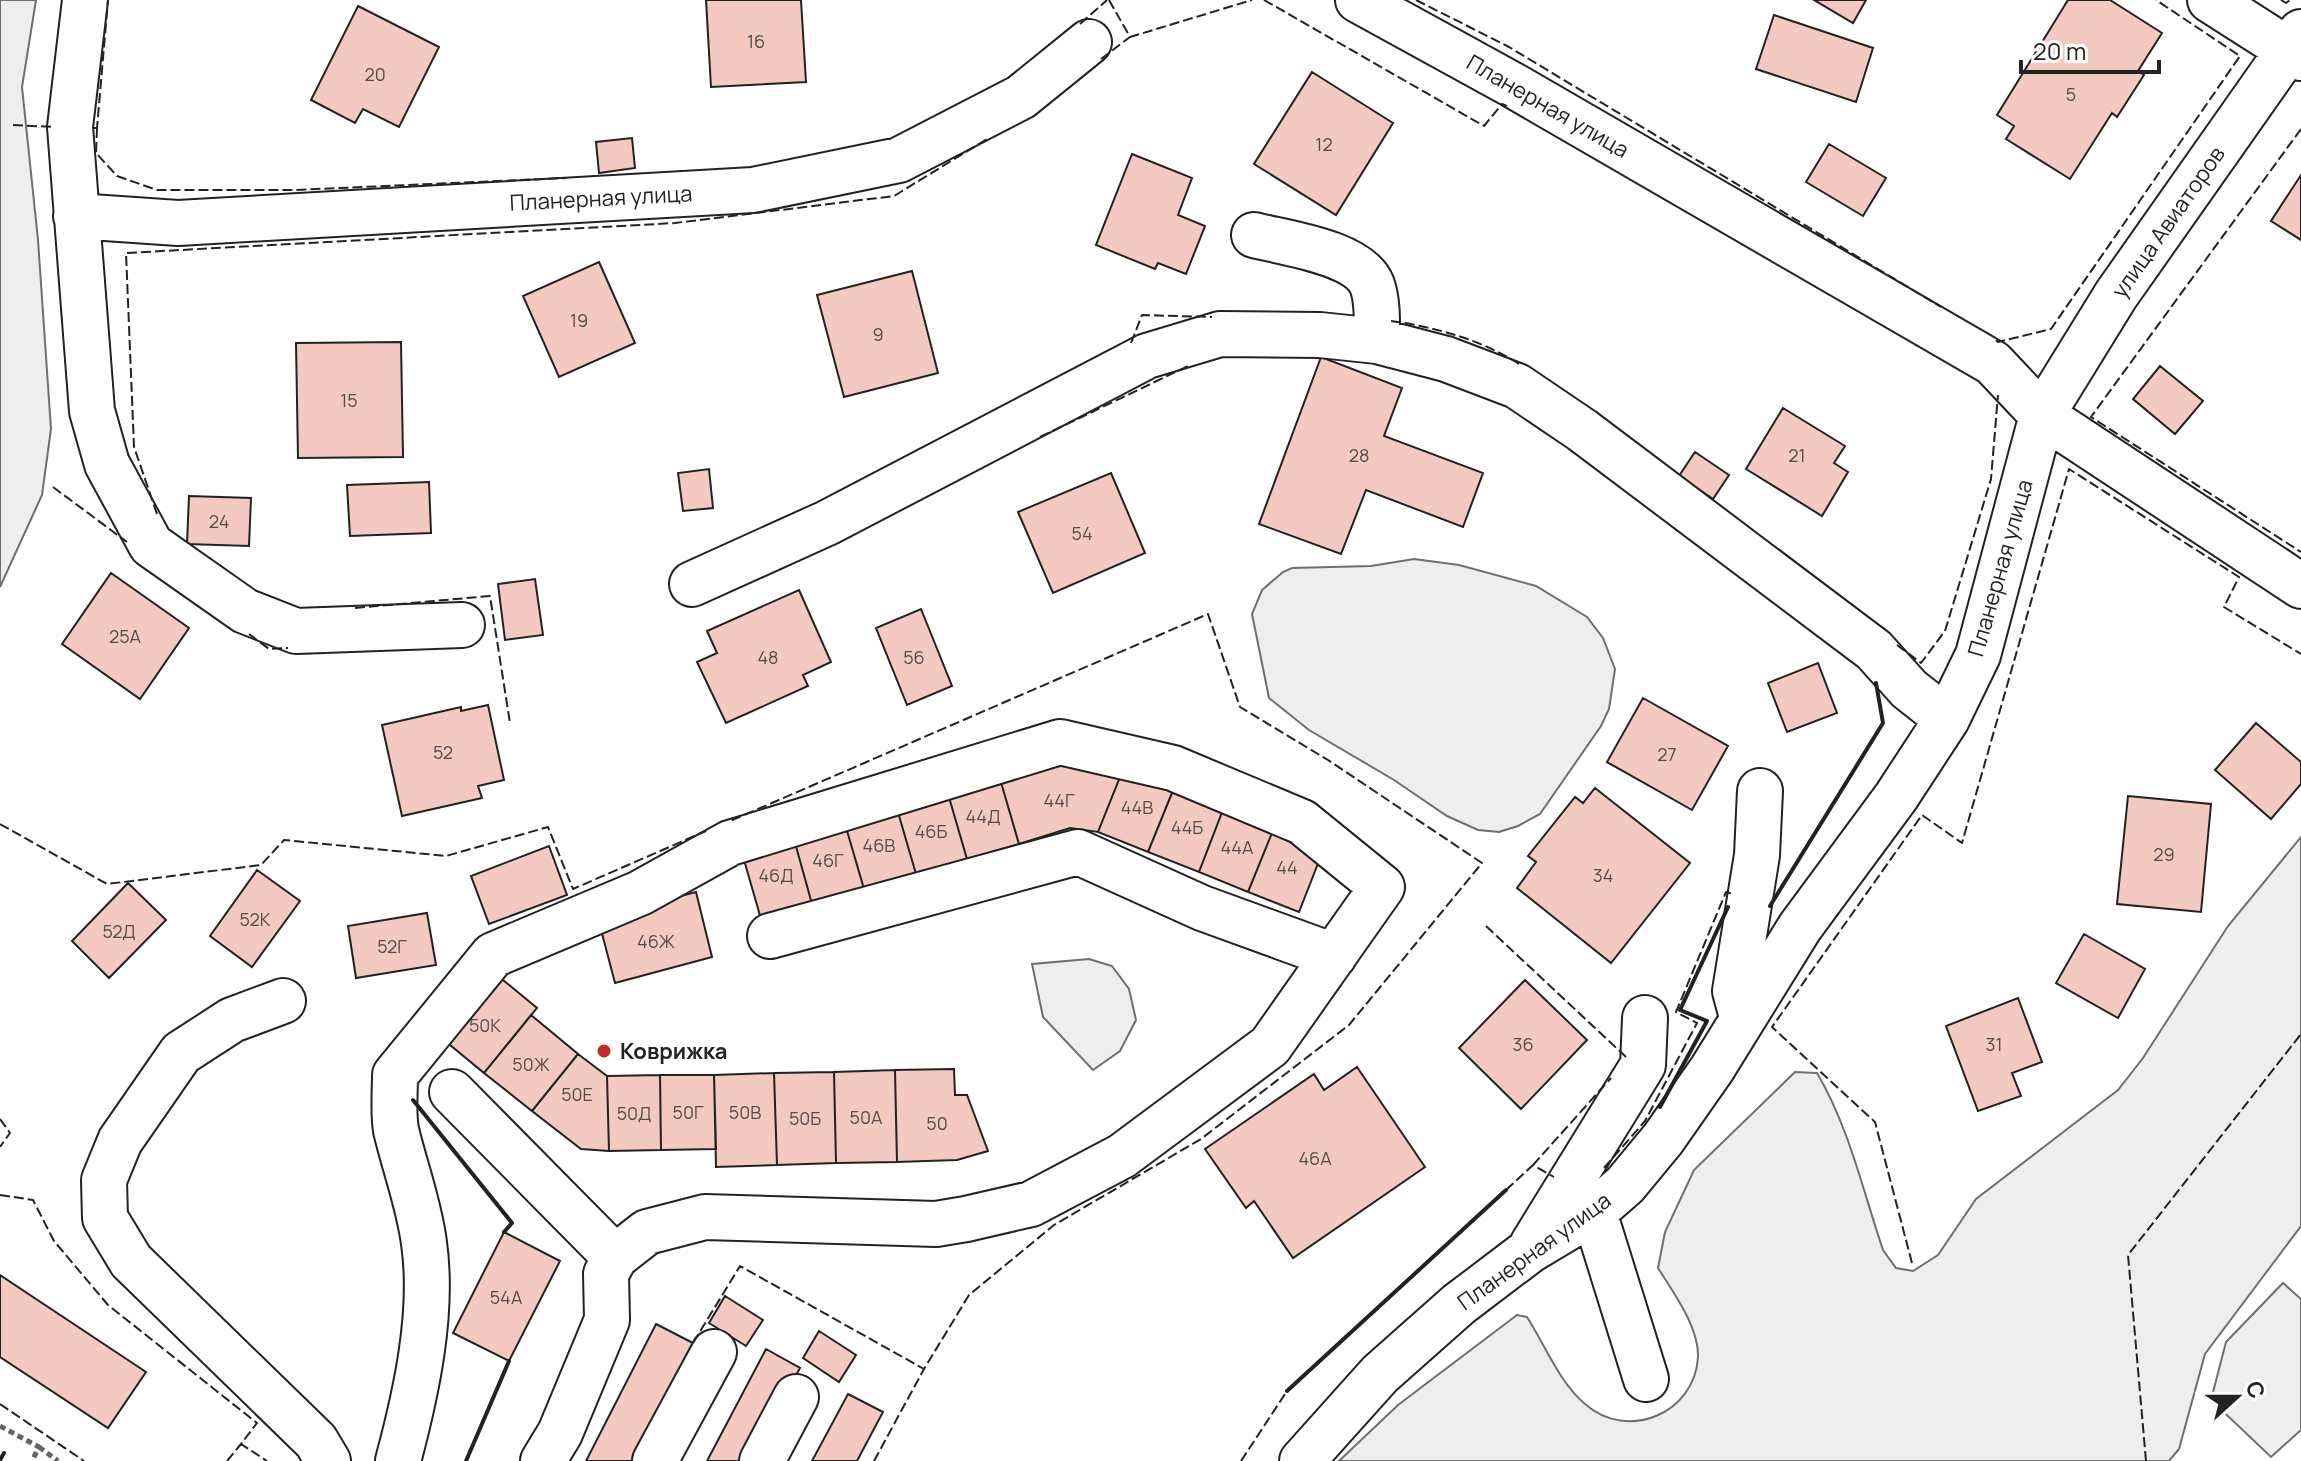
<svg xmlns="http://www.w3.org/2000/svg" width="2301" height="1461" font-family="Manrope,sans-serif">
  <rect width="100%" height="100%" fill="#fff"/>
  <path fill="#eee" stroke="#6f6f6f" stroke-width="2" d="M 0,0 L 36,0 L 22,87 L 38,240 L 51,429 L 42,495 L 0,587 Z
    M 1414,559 L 1459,565 L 1536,586 L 1587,617 L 1603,638 L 1615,669 L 1609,709 L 1601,726 L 1540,814 L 1518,826 L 1499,832 L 1478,830 L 1447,816 L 1394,780 L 1309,730 L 1269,698 L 1252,614 L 1262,590 L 1283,572 L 1292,568 L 1371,566 Z
    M 2301,837 L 2301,1226 L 2205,1354 L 2179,1449 L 2169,1461 L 1339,1461 L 1398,1405 L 1517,1315 L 1527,1317 C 1545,1345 1559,1382 1585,1404 C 1628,1442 1695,1413 1698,1357 C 1699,1327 1673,1292 1658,1268 L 1665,1232 L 1694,1170 L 1795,1072 L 1817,1073 C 1849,1127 1863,1191 1883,1250 L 1896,1268 L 1913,1271 L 1938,1255 L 1976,1199 L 2118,1090 L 2143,1058 L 2228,926 Z
    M 1089,959 L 1112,966 L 1129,989 L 1136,1020 L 1120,1051 L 1093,1070 L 1043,1017 L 1032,964 Z
    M 2283,1283 L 2301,1299 L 2301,1430 L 2271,1457 L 2211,1400 L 2226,1342 Z"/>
  <path fill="#f3c9c0" stroke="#222" stroke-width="2" d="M 706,0 L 801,0 L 806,82 L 711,87 Z
    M 1814,0 L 1866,0 L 1853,23 Z
    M 2068,0 L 2110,0 L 2162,33 L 2138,71 L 2144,75 L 2117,117 L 2112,113 L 2070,179 L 2006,139 L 2014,126 L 1997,115 Z
    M 358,6 L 439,47 L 399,127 L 363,109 L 355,123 L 311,100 Z
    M 1774,15 L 1873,48 L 1856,102 L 1756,69 Z
    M 1312,72 L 1393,123 L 1336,215 L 1254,164 Z
    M 632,138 L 635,168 L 599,173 L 596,142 Z
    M 1829,144 L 1886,178 L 1863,216 L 1806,182 Z
    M 1132,154 L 1192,178 L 1178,215 L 1205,226 L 1186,274 L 1158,263 L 1155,269 L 1096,245 Z
    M 2301,175 L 2301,240 L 2271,221 Z
    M 599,262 L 635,343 L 559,377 L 523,296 Z
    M 912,271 L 938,373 L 844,397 L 817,295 Z
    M 401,342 L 403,457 L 298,458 L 296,343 Z
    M 1321,357 L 1402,388 L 1384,436 L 1483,473 L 1463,527 L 1366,490 L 1341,554 L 1259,524 Z
    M 2160,366 L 2203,401 L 2175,434 L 2133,399 Z
    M 1783,408 L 1845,446 L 1834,463 L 1848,472 L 1822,516 L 1746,469 Z
    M 1695,452 L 1729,475 L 1713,499 L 1679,476 Z
    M 709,469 L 713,508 L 683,511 L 678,473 Z
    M 1111,473 L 1145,553 L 1053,593 L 1018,512 Z
    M 429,482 L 431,533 L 350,536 L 347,485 Z
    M 189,496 L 251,498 L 249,546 L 187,544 Z
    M 111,573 L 189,628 L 140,699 L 62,644 Z
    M 535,579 L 543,635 L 505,640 L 498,584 Z
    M 799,590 L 831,662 L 803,675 L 808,686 L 726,723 L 697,662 L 717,653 L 707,631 Z
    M 921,609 L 952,686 L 907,705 L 876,628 Z
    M 1818,663 L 1837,713 L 1787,732 L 1768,683 Z
    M 1643,698 L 1728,746 L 1692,810 L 1607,762 Z
    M 488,705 L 504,780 L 478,786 L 482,798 L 402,816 L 382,725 L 461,707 L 461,711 Z
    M 2256,723 L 2301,762 L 2301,784 L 2271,819 L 2215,770 Z
    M 1056,756 L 1126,762 L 1098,832 L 1070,828 L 1019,844 L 998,772 Z
    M 1126,762 L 1176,783 L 1148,852 L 1098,832 Z
    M 998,772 L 1019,844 L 967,859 L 946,787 Z
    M 1176,783 L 1226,802 L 1199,872 L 1148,852 Z
    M 946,787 L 967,859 L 916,874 L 895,802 Z
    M 1595,788 L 1690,863 L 1611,963 L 1517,888 L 1536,862 L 1528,856 L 1575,797 L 1583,803 Z
    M 2128,796 L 2211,804 L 2201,912 L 2117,904 Z
    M 895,802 L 916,874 L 864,889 L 843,817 Z
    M 1226,802 L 1276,823 L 1248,892 L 1199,872 Z
    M 843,817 L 864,889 L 812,904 L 792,832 Z
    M 1276,823 L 1326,843 L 1299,912 L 1248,892 Z
    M 792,832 L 812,904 L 761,919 L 740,846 Z
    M 549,846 L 567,895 L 489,924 L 471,876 Z
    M 257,870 L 300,901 L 252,967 L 210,936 Z
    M 128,883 L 166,920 L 109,978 L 72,941 Z
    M 696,892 L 712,957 L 615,983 L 600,926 L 619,912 Z
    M 427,913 L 436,965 L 356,978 L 348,926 Z
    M 2084,934 L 2145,969 L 2118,1018 L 2056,983 Z
    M 491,970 L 537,1008 L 484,1073 L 438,1035 Z
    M 1525,980 L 1587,1040 L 1521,1109 L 1459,1048 Z
    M 2018,998 L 2042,1062 L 2012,1073 L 2021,1096 L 1978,1111 L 1946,1026 Z
    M 531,1015 L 578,1054 L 532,1111 L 484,1073 Z
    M 578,1054 L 607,1076 L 609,1151 L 581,1149 L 532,1111 Z
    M 1357,1067 L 1425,1167 L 1293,1258 L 1254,1201 L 1246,1208 L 1205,1149 L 1314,1074 L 1324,1090 Z
    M 954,1069 L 955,1095 L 967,1095 L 988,1151 L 957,1160 L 897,1162 L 895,1070 Z
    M 895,1070 L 897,1162 L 836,1163 L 834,1072 Z
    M 834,1072 L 836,1163 L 777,1165 L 774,1073 Z
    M 774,1073 L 777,1165 L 716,1167 L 714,1075 Z
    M 660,1075 L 661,1150 L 609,1151 L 607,1076 Z
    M 660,1075 L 714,1075 L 716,1149 L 661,1150 Z
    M 504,1232 L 560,1261 L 509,1361 L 453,1333 Z
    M 0,1275 L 146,1372 L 108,1428 L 0,1357 Z
    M 725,1296 L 763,1320 L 746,1346 L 709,1323 Z
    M 656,1324 L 693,1343 L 632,1461 L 586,1461 Z
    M 819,1331 L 856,1355 L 839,1382 L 803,1358 Z
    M 766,1349 L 800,1368 L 750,1461 L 707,1461 Z
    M 848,1394 L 883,1412 L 857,1461 L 812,1461 Z"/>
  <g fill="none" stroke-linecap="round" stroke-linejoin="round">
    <g stroke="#222" stroke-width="48">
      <path id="minor" d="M 85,0 L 70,127 L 92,411 L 107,464 L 151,545 L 245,611 L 296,631 L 462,625
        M 1358,0 L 1511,84 L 1993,363 L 2042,415 L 2301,586
        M 2210,0 L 2301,58
        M 76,216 L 178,223 L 753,190 L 899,160 L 1021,97 L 1089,42
        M 1254,235 C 1285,243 1359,252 1372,285 C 1378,301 1377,324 1377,341
        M 692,584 L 827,523 L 1147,356 L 1220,334 L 1320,335 L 1377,341 L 1446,359 L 1517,386 L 1582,430 L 1874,650 L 1909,689 L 1947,719
        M 770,936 L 1078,852 L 1202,908 L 1334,956
        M 283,1001 L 232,1020 L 181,1053 L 120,1141 L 104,1180 L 105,1218 L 131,1261 L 316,1441 L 328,1461
        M 1742,1017 L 1735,991 L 1757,855 L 1760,791
        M 452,1092 L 615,1257
        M 1594,1212 L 1646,1379
        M 1532,1245 L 1643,1065 L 1645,1018
        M 398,1461 C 416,1394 434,1313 424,1243 C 419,1204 405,1168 396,1130 C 393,1113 395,1093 395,1075 L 493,955 L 640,893 L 730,843 L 1060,742 L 1173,768 L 1302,822 L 1382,887 L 1270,1046 L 1122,1156 L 1031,1204 L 966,1219 L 936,1224 L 705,1217 L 647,1232 L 615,1257 L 606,1274 L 607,1320 L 560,1433 L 543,1461
        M 655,1461 L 714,1352
        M 762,1461 L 796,1397
        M 1302,1461 L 1380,1374 L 1459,1304 L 1529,1251 L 1594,1212 L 1625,1185 L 1663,1139 L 1712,1069 L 1800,927 L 1896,797 L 1947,719 L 1978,655 L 2042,415 L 2116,295 L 2301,32"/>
    </g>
    <path stroke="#646464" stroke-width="5" stroke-dasharray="6 4" stroke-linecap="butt" d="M 0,1426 L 39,1447 L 32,1461
      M 39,1447 L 58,1461"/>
    <use href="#minor" stroke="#fff" stroke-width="44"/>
    <path stroke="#222" stroke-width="2" stroke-dasharray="10 4" stroke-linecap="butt" d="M 1109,0 L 1130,37 L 1252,0
      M 1264,0 L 1484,126 L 1502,104 L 1507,106
      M 1416,0 L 1509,47 L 1941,307
      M 2281,0 L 2286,3 L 2290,0
      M 1080,24 L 1107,0
      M 1101,59 L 1130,37
      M 13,125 L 54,127
      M 94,128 L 97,128 L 108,0
      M 97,128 L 96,153 L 117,176 L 157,190 L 295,190 L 566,178
      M 2301,129 L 2091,417 L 2301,552
      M 1391,321 C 1435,327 1482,340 1519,364
      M 1996,340 L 1998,342 L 2051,329 L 2240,56 L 2156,0
      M 1131,343 L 1142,315 L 1212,317
      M 1040,437 L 1188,366
      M 53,487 L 127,542
      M 157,514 L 134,447 L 126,253 L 675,223 L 894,196 L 987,139
      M 355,608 L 490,596 L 510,723
      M 249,634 L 269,649 L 288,648
      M 1897,645 L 1921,663 L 1945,631 L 1991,479 L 1998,395
      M 0,824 L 107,884 L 261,865 L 284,840 L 446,856 L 548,827 L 573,889 L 706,831
      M 1486,926 L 1626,1057
      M 0,1119 L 10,1133 L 0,1147
      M 1533,1165 L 1611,1078
      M 1604,1168 L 1645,1121 L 1697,1023 L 1676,1012 L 1726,892 L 1734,894
      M 1506,1190 L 1533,1165 L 1554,1177
      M 0,1195 L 33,1200 L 54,1241 L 108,1305 L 257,1423 L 241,1444 L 267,1461
      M 1912,1263 L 1875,1122 L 1772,1027 L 1922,815 L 1962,843 L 2069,469 L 2239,577 L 2224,607 L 2301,654
      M 693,1343 L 740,1266 L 924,1369 L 969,1295 L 1054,1225 L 1201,1139 L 1349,1025 L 1482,863 L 1328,760 L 1240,707 L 1208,614 L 728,822
      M 0,1404 L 84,1461
      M 227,1461 L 241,1444
      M 874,1461 L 924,1369
      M 1241,1461 L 1287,1391
      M 2146,1461 L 2128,1255 L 2301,1034"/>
    <path stroke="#222" stroke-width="4" d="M 1770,906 L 1883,723 L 1876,683
      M 413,1100 L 512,1223 L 504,1232
      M 1660,1107 L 1707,1021 L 1680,1010 L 1728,907
      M 1287,1391 L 1506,1190
      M 0,1460 L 4,1453
      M 466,1461 L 509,1361"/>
  </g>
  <circle fill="#c62828" stroke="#fff" stroke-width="3" cx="604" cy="1051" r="8"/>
  <g text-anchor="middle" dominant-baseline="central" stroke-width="6" stroke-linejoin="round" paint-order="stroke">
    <g font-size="18" fill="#564c4a">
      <text x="756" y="41">16</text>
      <text x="375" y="74">20</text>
      <text x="2071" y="94">5</text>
      <text x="1324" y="144">12</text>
      <text x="579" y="320">19</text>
      <text x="878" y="334">9</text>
      <text x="349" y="400">15</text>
      <text x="1359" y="455">28</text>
      <text x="1797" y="455">21</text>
      <text x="219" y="521">24</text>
      <text x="1082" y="533">54</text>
      <text x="125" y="636">25А</text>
      <text x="768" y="657">48</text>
      <text x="914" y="657">56</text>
      <text x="443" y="752">52</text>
      <text x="1667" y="754">27</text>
      <text x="1059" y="800">44Г</text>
      <text x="1137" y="807">44В</text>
      <text x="983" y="816">44Д</text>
      <text x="1187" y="827">44Б</text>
      <text x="931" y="831">46Б</text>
      <text x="879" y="845">46В</text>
      <text x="1237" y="847">44А</text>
      <text x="2164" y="854">29</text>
      <text x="828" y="860">46Г</text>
      <text x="1287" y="867">44</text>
      <text x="776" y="875">46Д</text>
      <text x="1603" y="875">34</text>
      <text x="255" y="919">52К</text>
      <text x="119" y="931">52Д</text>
      <text x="656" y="941">46Ж</text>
      <text x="392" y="946">52Г</text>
      <text x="485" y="1025">50К</text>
      <text x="1523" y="1044">36</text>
      <text x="1994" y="1044">31</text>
      <text x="531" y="1064">50Ж</text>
      <text x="577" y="1094">50Е</text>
      <text x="688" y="1112">50Г</text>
      <text x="745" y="1112">50В</text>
      <text x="634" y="1113">50Д</text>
      <text x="866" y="1117">50А</text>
      <text x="805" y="1118">50Б</text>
      <text x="937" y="1123">50</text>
      <text x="1315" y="1158">46А</text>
      <text x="506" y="1297">54А</text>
    </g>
    <g font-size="22" fill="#222" stroke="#fff">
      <text transform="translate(1548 106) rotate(30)">Планерная улица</text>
      <text transform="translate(601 198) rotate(-3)">Планерная улица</text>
      <text transform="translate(2168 222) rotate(-55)">улица Авиаторов</text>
      <text transform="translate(2000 568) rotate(-74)">Планерная улица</text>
      <text transform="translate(1534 1251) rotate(-36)">Планерная улица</text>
    </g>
    <g font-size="22" font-weight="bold" fill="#222" stroke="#fff" text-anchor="start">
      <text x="620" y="1051">Коврижка</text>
    </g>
  </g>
  <g transform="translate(2237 1397) rotate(69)" stroke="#ffffff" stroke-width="6" paint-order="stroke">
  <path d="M0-6L14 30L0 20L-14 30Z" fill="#222222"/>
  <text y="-12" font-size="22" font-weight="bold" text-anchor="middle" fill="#222222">С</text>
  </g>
  <path d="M2021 60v12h138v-12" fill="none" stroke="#222222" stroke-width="4"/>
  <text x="2033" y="60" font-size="24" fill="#222222" stroke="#ffffff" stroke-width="6" paint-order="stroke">20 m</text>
</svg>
